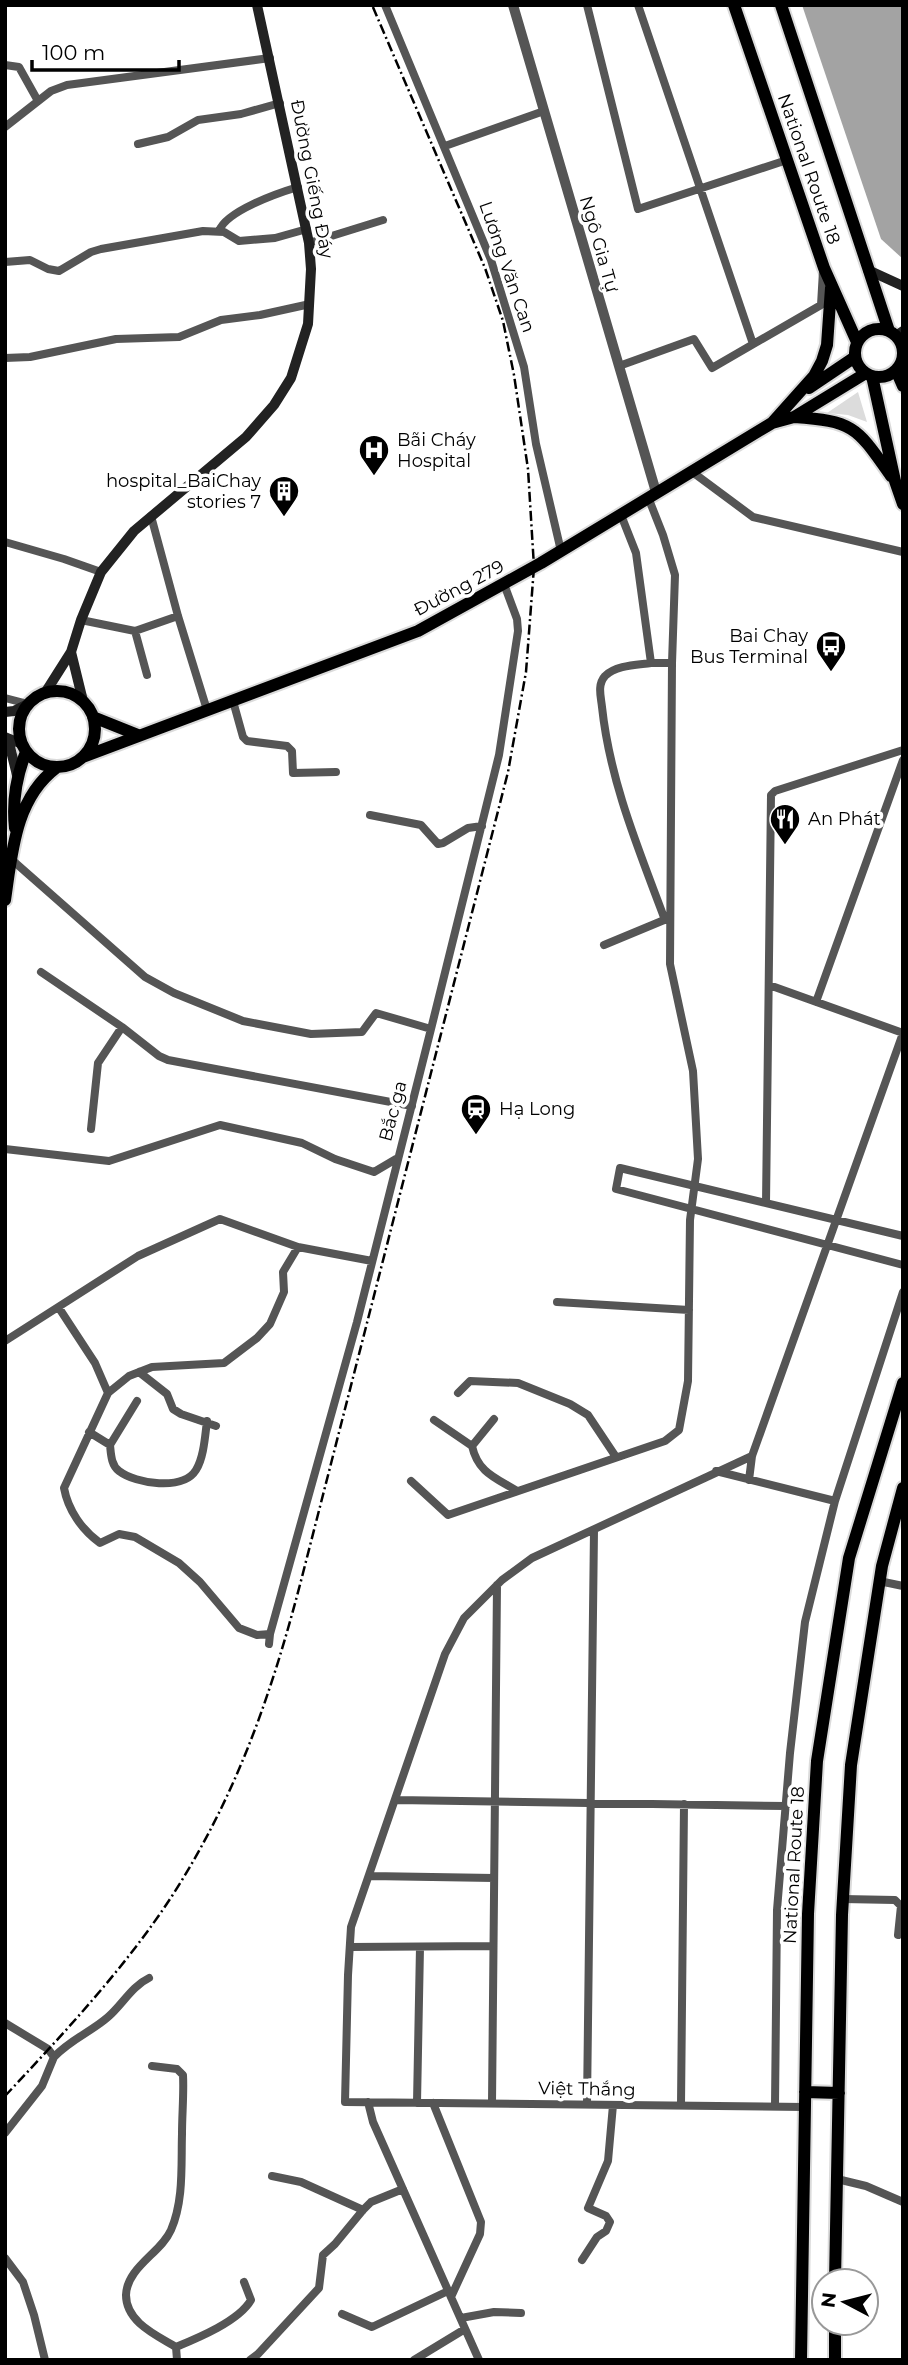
<svg xmlns="http://www.w3.org/2000/svg" width="908" height="2365" font-family="Montserrat,sans-serif">
  <rect width="100%" height="100%" fill="#fff"/>
  <path fill="#dcdcdc" d="M 858,392 L 867,422 L 848,415 L 827,413 Z"/>
  <path fill="#a3a3a3" d="M 802,5 L 903,5 L 903,259 L 881,239 Z"/>
  <g fill="none" stroke-linecap="round" stroke-linejoin="round">
    <g stroke="#dbdbdb" stroke-width="16">
      <path id="primary" d="M 734,5 L 824,268 L 857,342
        M 781,5 L 889,331
        M855 353a24 24 0 1 1 48 0a24 24 0 1 1-48 0Z
        M 896,370 L 903,386
        M 872,376 L 895,481 L 903,504
        M 809,388 L 855,357
        M 794,417 C 855,421 857,428 891,476
        M 772,423 L 814,376 L 822,361 L 827,345 L 831,288
        M19 729a38 38 0 1 1 76 0a38 38 0 1 1-76 0Z
        M 93,717 L 138,735
        M 83,757 L 418,631 L 541,563 L 772,423 L 794,417 L 866,373
        M 15,828 C 12,801 16,777 26,752
        M 5,900 C 12,853 15,799 56,768
        M 805,2092 L 839,2093
        M 835,2281 L 842,1915 L 851,1765 L 882,1566 L 903,1488
        M 801,2360 L 808,1914 L 817,1761 L 849,1558 L 903,1383
        M 835,2360 L 835,2323"/>
    </g>
    <path stroke="#555" stroke-width="8" d="M 385,5 L 491,260 L 524,367 L 536,444 L 561,551
      M 587,5 L 638,209 L 787,160
      M 638,5 L 753,344
      M 5,65 L 19,67 L 38,101
      M 5,127 L 51,91 L 67,85 L 270,58
      M 138,144 L 168,137 L 198,120 L 241,114 L 280,103
      M 445,146 L 544,111
      M 219,231 C 226,211 278,193 298,187
      M 309,243 L 383,220
      M 5,262 L 30,260 L 48,269 L 59,271 L 91,252 L 101,249 L 203,231 L 224,232 L 239,241 L 275,238 L 307,229
      M 5,358 L 30,357 L 116,339 L 179,337 L 221,320 L 260,315 L 310,304
      M 619,366 L 694,339 L 712,368 L 821,305 L 823,271
      M 691,471 L 753,517 L 903,552
      M 648,497 L 663,535 L 675,575 L 672,663
      M 151,516 L 178,616 L 207,710
      M 5,542 L 64,559 L 101,572
      M 81,620 L 135,631 L 178,616
      M 135,631 L 147,675
      M 651,663 C 637,665 616,665 605,676 C 597,685 601,697 602,707 C 610,782 639,850 665,920
      M 5,698 L 28,704
      M 233,701 L 243,737 L 247,741 L 287,746 L 292,751 L 293,773 L 336,772
      M 370,815 L 421,825 L 438,844 L 443,843 L 468,828 L 482,826
      M 11,859 L 145,977 L 174,993 L 243,1021 L 311,1034 L 362,1032 L 376,1013 L 431,1029
      M 604,945 L 669,918
      M 41,972 L 122,1027 L 159,1056 L 168,1060 L 412,1106
      M 769,985 L 903,1033
      M 816,1002 L 903,760
      M 91,1129 L 98,1063 L 122,1027
      M 5,1149 L 109,1161 L 220,1125 L 302,1143 L 335,1159 L 374,1172 L 396,1159
      M 766,1203 L 771,795 L 775,791 L 903,750
      M 903,1236 L 620,1168 L 616,1189 L 903,1265
      M 557,1302 L 689,1310
      M 59,1308 L 95,1363 L 108,1393
      M 5,1341 L 138,1256 L 220,1219 L 298,1247 L 372,1261
      M 139,1372 L 167,1394 L 173,1409 L 181,1414 L 216,1426
      M 458,1393 L 470,1381 L 518,1383 L 570,1404 L 588,1415 L 616,1457
      M 434,1420 L 472,1446 C 478,1473 496,1478 517,1491
      M 89,1432 L 110,1445 C 111,1454 111,1465 119,1471 C 136,1484 183,1491 196,1470 C 204,1457 205,1436 207,1421
      M 110,1445 L 137,1401
      M 472,1446 L 494,1419
      M 752,1456 L 532,1558 L 502,1580 L 464,1618 L 445,1654 L 351,1927 L 348,1975 L 345,2102 L 804,2107
      M 716,1471 L 835,1501
      M 749,1480 L 752,1456 L 903,1033
      M 411,1481 L 448,1515 L 665,1441 L 679,1430 L 688,1381 L 690,1220 L 698,1159 L 693,1071 L 670,964 L 672,663 L 651,663 L 636,553 L 621,515
      M 879,1581 L 903,1586
      M 270,1634 L 257,1635 L 239,1628 L 200,1582 L 179,1563 L 135,1537 L 119,1534 L 100,1543 C 82,1530 68,1510 64,1488 L 108,1393 L 129,1376 L 152,1367 L 224,1363 L 257,1338 L 270,1324 L 284,1292 L 283,1272 L 298,1247
      M 269,1644 L 270,1634 L 357,1322 L 431,1029 L 499,755 L 518,631 L 517,619 L 504,584
      M 396,1800 L 786,1806
      M 370,1876 L 494,1878
      M 843,1899 L 895,1900 L 901,1906 L 898,1935
      M 350,1947 L 493,1946
      M 5,2023 L 48,2049 L 54,2057 L 42,2086 L 5,2133
      M 54,2057 C 71,2039 91,2032 108,2017 C 122,2005 132,1986 149,1978
      M 152,2066 L 177,2069 L 183,2075 C 184,2094 182,2114 182,2134 C 181,2165 184,2200 171,2230 C 161,2253 127,2267 126,2295 C 126,2322 156,2335 176,2347
      M 368,2102 L 373,2122 L 479,2360
      M 417,2103 L 420,1947
      M 433,2103 L 481,2222 L 480,2234 L 451,2297
      M 492,2103 L 497,1585
      M 587,2104 L 594,1530
      M 681,2105 L 684,1804
      M 775,2106 L 777,1910 L 790,1753 L 805,1622 L 835,1501 L 903,1292
      M 272,2176 L 301,2182 L 363,2210
      M 837,2179 L 866,2186 L 903,2202
      M 5,2258 L 23,2282 L 34,2315 L 45,2360
      M 582,2260 L 597,2237 L 606,2231 L 610,2222 L 606,2216 L 588,2208 L 608,2161 L 613,2105
      M 342,2314 L 372,2327 L 448,2291
      M 461,2318 L 494,2312 L 521,2313
      M 176,2347 C 198,2338 239,2321 251,2300 L 244,2282
      M 176,2347 L 177,2360
      M 250,2360 L 258,2354 L 319,2288 L 323,2255 L 335,2244 L 363,2210 L 371,2202 L 403,2189
      M 414,2360 L 465,2329"/>
    <path stroke="#555" stroke-width="10" d="M 513,5 L 656,492"/>
    <path stroke="#222" stroke-width="10" d="M 868,270 L 903,286
      M 896,336 L 903,331
      M 901,343 L 903,342
      M 71,652 L 83,701
      M 45,693 L 71,652 L 81,620 L 101,572 L 134,531 L 246,437 L 274,405 L 291,378 L 308,324 L 311,269 L 309,243 L 257,5
      M 5,712 L 14,711 L 28,704
      M 5,737 L 22,744
      M 5,743 L 10,747 L 17,775"/>
    <use href="#primary" stroke="#000" stroke-width="12"/>
    <path stroke="#000" stroke-width="2.5" stroke-dasharray="10 3.5 2 3.5" stroke-linecap="butt" d="M 5,2096 C 64,2033 125,1968 172,1896 C 238,1793 273,1690 303,1573 L 508,772 L 526,672 L 534,567 L 528,469 L 514,375 L 503,321 L 485,268 L 372,5"/>
  </g>
  <defs>
    <g id="hospital-pin" transform="scale(1.575)"><path d="M0 17L-7.5 6A9.5 9.5 0 1 1 7.5 6Z" fill="#000" stroke="#fff"/><path d="M-5-5h3v3.5h4V-5h3V5h-3V1.5h-4V5h-3Z" fill="#fff"/></g>
    <g id="building-pin" transform="scale(1.575)"><path d="M0 17L-7.5 6A9.5 9.5 0 1 1 7.5 6Z" fill="#000" stroke="#fff"/><path d="M-4-6H4V6H1V3H-1V6H-4ZM-2.5-4.3h1.7v1.8h-1.7ZM.8-4.3h1.7v1.8H.8ZM-2.5-1h1.7V.8h-1.7ZM.8-1h1.7V.8H.8Z" fill="#fff"/></g>
    <g id="bus-pin" transform="scale(1.575)"><path d="M0 17L-7.5 6A9.5 9.5 0 1 1 7.5 6Z" fill="#000" stroke="#fff"/><path d="M-5-6H5V4H4V6H2V4H-2V6H-4V4H-5ZM-3.5-4V0h7V-4ZM-3.5 1.2v1.5H-2V1.2ZM2 1.2v1.5H3.5V1.2Z" fill="#fff"/></g>
    <g id="restaurant-pin" transform="scale(1.575)"><path d="M0 17L-7.5 6A9.5 9.5 0 1 1 7.5 6Z" fill="#000" stroke="#fff"/><path d="M-5-6h1v4h1v-4h1v4h1v-4h1v5L-1.5 .5V6h-2V.5L-5-1ZM5-6V6H3V1.5H1.5Q1.5-4 5-6Z" fill="#fff"/></g>
    <g id="station-pin" transform="scale(1.575)"><path d="M0 17L-7.5 6A9.5 9.5 0 1 1 7.5 6Z" fill="#000" stroke="#fff"/><path d="M-3-6H3Q5-6 5-4V2Q5 4 3 4L4.5 6H3L1.5 4h-3L-3 6H-4.5L-3 4Q-5 4-5 2V-4Q-5-6-3-6ZM-3.5-4v3h7v-3ZM-3.5 1v1.5H-2V1ZM2 1v1.5H3.5V1Z" fill="#fff"/></g>
  </defs>
  <g fill-rule="evenodd">
    <use href="#hospital-pin" x="374" y="450"/>
    <use href="#building-pin" x="284" y="491"/>
    <use href="#bus-pin" x="831" y="646"/>
    <use href="#restaurant-pin" x="785" y="819"/>
    <use href="#station-pin" x="476" y="1109"/>
  </g>
  <g text-anchor="middle" dominant-baseline="central" stroke-width="7" stroke-linejoin="round" paint-order="stroke">
    <g font-size="18" fill="#000" stroke="#fff">
      <text transform="translate(809 169) rotate(71)">National Route 18</text>
      <text transform="translate(312 179) rotate(79)">Đường Giếng Đáy</text>
      <text transform="translate(599 244) rotate(74)">Ngô Gia Tự</text>
      <text transform="translate(507 267) rotate(71)">Lương Văn Can</text>
      <text transform="translate(459 588) rotate(-28)">Đường 279</text>
      <text transform="translate(393 1111) rotate(-75)">Bắc ga</text>
      <text transform="translate(794 1865) rotate(-87)">National Route 18</text>
      <text transform="translate(587 2089) rotate(1)">Việt Thắng</text>
    </g>
    <g font-size="18" fill="#000" stroke="#fff" text-anchor="start">
      <text x="397" y="440">Bãi Cháy<tspan x="397" dy="21">Hospital</tspan></text>
      <text x="261" y="481" text-anchor="end">hospital_BaiChay<tspan x="261" dy="21">stories 7</tspan></text>
      <text x="808" y="636" text-anchor="end">Bai Chay<tspan x="808" dy="21">Bus Terminal</tspan></text>
      <text x="808" y="819">An Phát</text>
      <text x="499" y="1109">Hạ Long</text>
    </g>
  </g>
  <rect width="908" height="2365" fill="none" stroke="#000000" stroke-width="14"/>
  <g transform="translate(845 2302) rotate(277)"><circle r="33" fill="#ffffff" stroke="#999999" stroke-width="2"/>
  <path d="M0-5L12 26L0 18L-12 26Z" fill="#000000"/>
  <text y="-10" font-size="19" font-weight="bold" text-anchor="middle" fill="#000000">N</text>
  </g>
  <path d="M32 60v10h147v-10" fill="none" stroke="#000000" stroke-width="3.5"/>
  <text x="42" y="60" font-size="21" fill="#000000" stroke="#ffffff" stroke-width="5" paint-order="stroke">100 m</text>
</svg>
